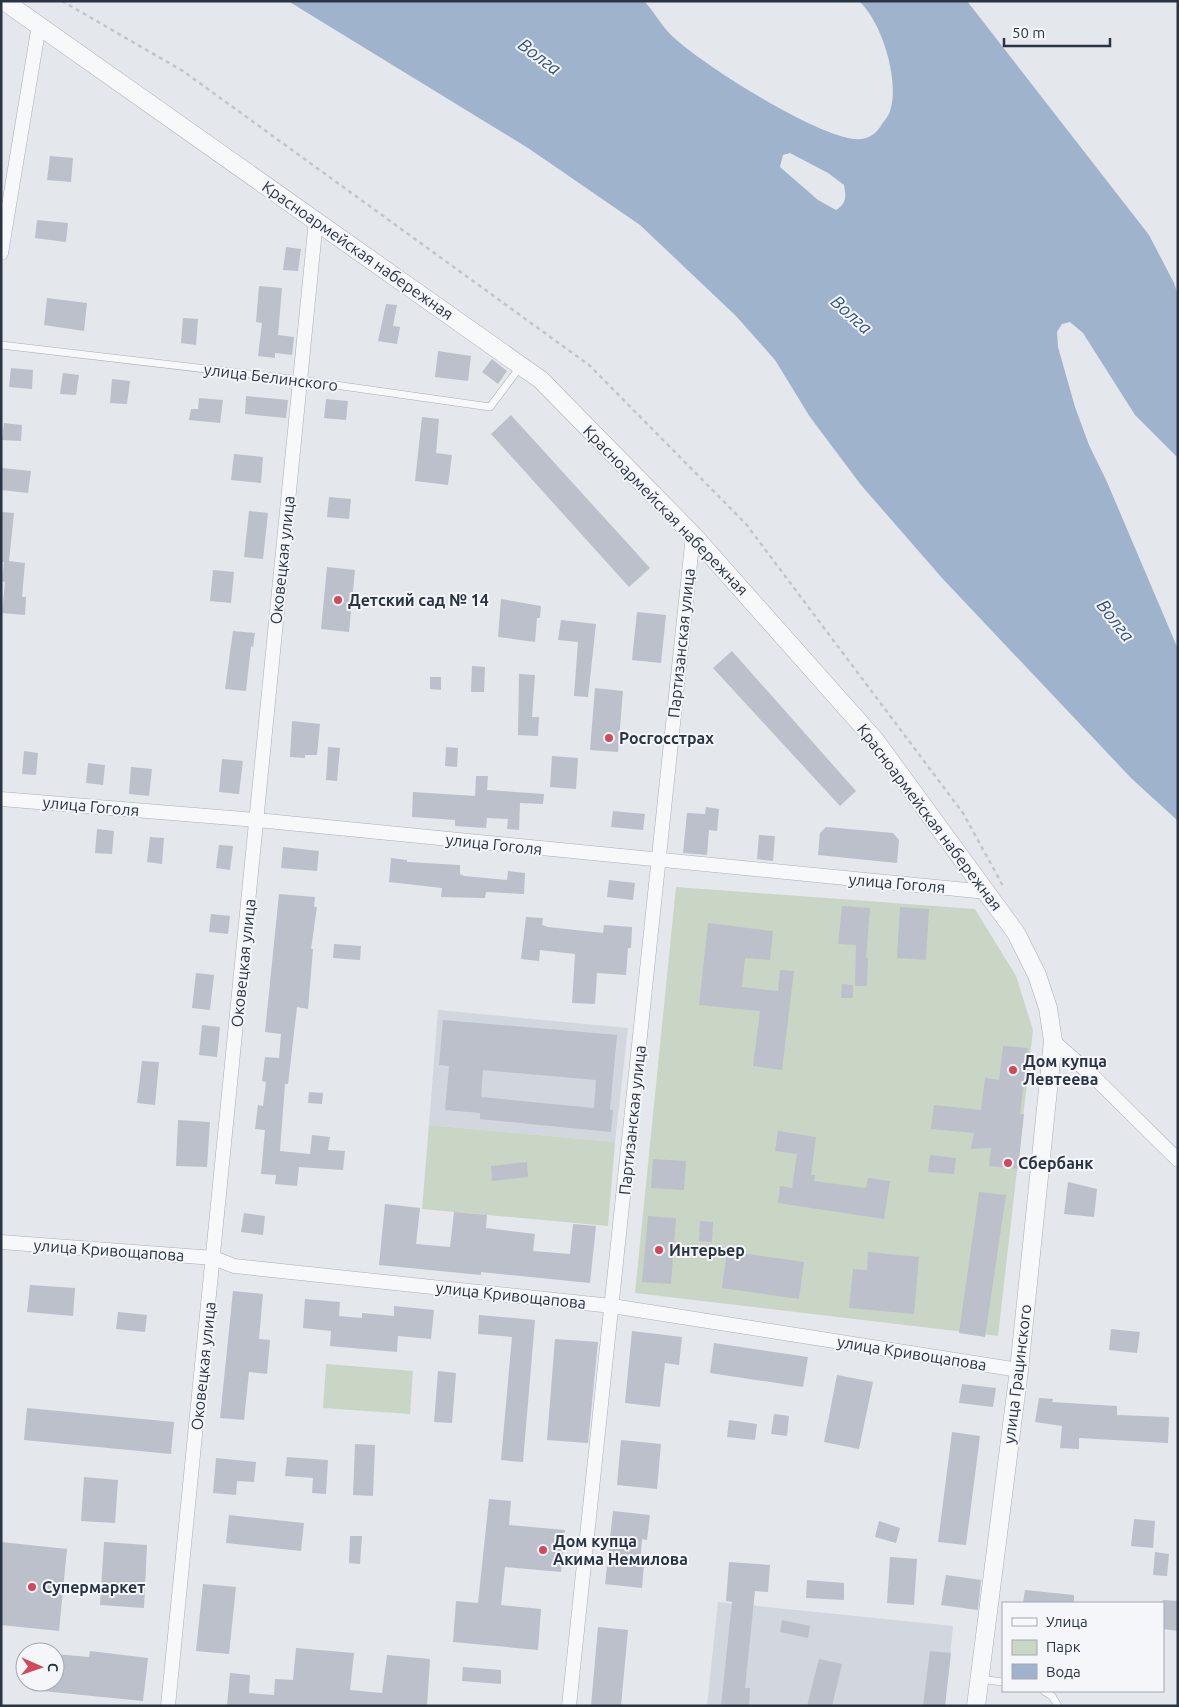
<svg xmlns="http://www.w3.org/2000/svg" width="1179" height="1707" font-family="Ubuntu,sans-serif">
  <rect width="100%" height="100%" fill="#e4e7ec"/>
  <path fill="#d2d6de" d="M 438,1010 L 628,1028 L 615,1142 L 429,1125 Z
    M 718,1602 L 953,1626 L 945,1706 L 707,1706 Z"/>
  <path fill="#c9d6c5" d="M 676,887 L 975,909 L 1016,976 L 1033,1030 L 998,1336 L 635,1293 Z
    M 429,1125 L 615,1142 L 608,1226 L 422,1209 Z
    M 326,1364 L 413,1371 L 410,1414 L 323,1408 Z"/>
  <path fill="#9fb4cc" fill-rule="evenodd" d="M 288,1 L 644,1 C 654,11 660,24 670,34 C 699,63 814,135 854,139 C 867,140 876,135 882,124 C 885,120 889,115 890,111 C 900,81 882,22 859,1 L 967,1 L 1149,235 L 1174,283 L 1178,295 L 1178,458 L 1135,415 L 1083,333 L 1070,322 L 1062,324 L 1057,332 L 1058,347 L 1075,407 L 1089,445 L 1107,482 L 1178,649 L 1178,821 L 1132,779 L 942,578 L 861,485 L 810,417 L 775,360 L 736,316 L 640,225 L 528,148 ZM 790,153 L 828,173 L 844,185 C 846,196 847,204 836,210 L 818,200 L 780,167 L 783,155 Z"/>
  <path fill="#bbc0ca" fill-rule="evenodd" d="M 50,156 L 73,158 L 71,182 L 47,180 Z
    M 37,220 L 68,223 L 66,242 L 35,238 Z
    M 286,247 L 301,249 L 298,271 L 283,270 Z
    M 259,286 L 282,288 L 278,335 L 294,337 L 292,355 L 275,353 L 275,358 L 258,356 L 262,323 L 256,322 Z
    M 47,298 L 87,303 L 84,331 L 44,325 Z
    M 386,304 L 397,305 L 393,326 L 400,327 L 397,344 L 378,341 Z
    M 183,318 L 198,319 L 196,345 L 181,343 Z
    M 438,351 L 471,356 L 468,381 L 435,377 Z
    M 492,359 L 507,371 L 498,384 L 482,372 Z
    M 11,368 L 33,370 L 32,389 L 9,387 Z
    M 63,373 L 79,375 L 76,395 L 60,394 Z
    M 112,379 L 130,381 L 127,404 L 110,403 Z
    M 246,396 L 288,400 L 286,418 L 245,414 Z
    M 199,398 L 223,400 L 220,423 L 189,420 L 191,409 L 198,409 Z
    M 326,399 L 348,401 L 346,420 L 324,418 Z
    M 511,415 L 650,568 L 629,587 L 491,434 Z
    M 422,417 L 439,419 L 436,453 L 452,455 L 448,485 L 415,481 Z
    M 4,423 L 22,425 L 21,441 L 2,440 Z
    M 234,454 L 263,457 L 261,483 L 231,480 Z
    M 2,468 L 31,471 L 28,493 L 1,490 Z
    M 329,497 L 351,499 L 349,519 L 327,517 Z
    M 249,511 L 268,513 L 263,559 L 244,557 Z
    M 1,512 L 14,513 L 9,561 L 25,563 L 22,597 L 26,597 L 25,615 L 2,613 L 5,582 L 2,581 L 4,562 L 1,562 Z
    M 327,567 L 355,570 L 349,632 L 321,629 Z
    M 213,570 L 234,572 L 231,603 L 210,601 Z
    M 501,599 L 541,606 L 540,618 L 537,618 L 535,642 L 498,637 Z
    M 637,612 L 666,615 L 661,663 L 632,660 Z
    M 561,620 L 596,624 L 588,697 L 574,696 L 578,642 L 558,640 Z
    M 233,631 L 255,633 L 253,647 L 251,646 L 246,691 L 225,689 Z
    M 732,651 L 856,791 L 840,806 L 713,668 Z
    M 472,666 L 485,667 L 484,692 L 471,692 Z
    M 519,674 L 535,675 L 532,717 L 539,717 L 538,736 L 518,735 Z
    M 430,677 L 441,677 L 441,690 L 430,689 Z
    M 595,688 L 623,691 L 618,752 L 590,750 Z
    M 292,721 L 320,724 L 317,755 L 305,755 L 305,758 L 290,757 Z
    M 328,747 L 340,748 L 337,781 L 326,780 Z
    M 446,747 L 458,748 L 457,767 L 445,766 Z
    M 24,751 L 38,753 L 36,775 L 22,774 Z
    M 552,756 L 578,758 L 576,789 L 550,787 Z
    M 222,759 L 243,761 L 239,794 L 219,792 Z
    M 88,763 L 105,765 L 103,785 L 86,783 Z
    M 131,767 L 152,769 L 149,796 L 129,794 Z
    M 476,776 L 488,776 L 487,790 L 544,794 L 543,804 L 520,803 L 519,830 L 507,829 L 508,819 L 487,818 L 486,828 L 455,826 L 455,820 L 412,817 L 413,792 L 475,796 Z
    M 706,807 L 719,809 L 717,831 L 709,830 L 707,855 L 683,853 L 687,813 L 705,814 Z
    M 613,811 L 645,814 L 643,830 L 611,827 Z
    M 826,827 L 893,833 L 899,840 L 897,863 L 818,855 L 820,833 Z
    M 97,829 L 114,831 L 112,854 L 95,853 Z
    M 759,835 L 775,836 L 773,861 L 757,859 Z
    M 150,837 L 164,838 L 162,864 L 147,862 Z
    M 219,845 L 233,846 L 230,870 L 216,868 Z
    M 283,847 L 319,851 L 317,871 L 281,868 Z
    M 391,858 L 407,860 L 407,862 L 460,865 L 460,874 L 464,876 L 507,880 L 508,871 L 525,873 L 524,894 L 486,892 L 485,898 L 441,897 L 442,888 L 389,882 Z
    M 609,880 L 635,883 L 633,900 L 607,897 Z
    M 279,894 L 315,897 L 314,907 L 317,907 L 311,949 L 313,949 L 308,1009 L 297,1007 L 288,1084 L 285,1084 L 280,1151 L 310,1154 L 312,1135 L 330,1137 L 328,1150 L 345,1151 L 343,1170 L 299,1167 L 297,1186 L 275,1184 L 276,1175 L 261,1174 L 265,1130 L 255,1129 L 258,1105 L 263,1106 L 266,1082 L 262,1081 L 265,1057 L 279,1058 L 281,1034 L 265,1032 Z
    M 842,906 L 870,908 L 866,958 L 868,958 L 867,986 L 855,986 L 856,945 L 838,944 Z
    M 900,907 L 929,909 L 926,960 L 897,958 Z
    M 211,914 L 230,916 L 228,934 L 209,932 Z
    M 526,917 L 543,918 L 542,925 L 548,927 L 603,933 L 604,925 L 632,927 L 631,948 L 628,948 L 626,975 L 597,973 L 595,1004 L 572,1003 L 575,954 L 540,950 L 539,961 L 521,959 Z
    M 708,923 L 773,931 L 770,960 L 745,958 L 742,987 L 778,991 L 780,970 L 794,971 L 782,1070 L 753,1066 L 760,1011 L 699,1005 Z
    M 334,944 L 361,946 L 360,960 L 333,958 Z
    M 196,973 L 214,975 L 210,1010 L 192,1008 Z
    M 842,984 L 853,985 L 853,998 L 841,998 Z
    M 443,1020 L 617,1035 L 610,1110 L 613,1110 L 611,1132 L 480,1119 L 480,1113 L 445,1110 L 449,1066 L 439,1065 ZM 483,1070 L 596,1080 L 594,1108 L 481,1097 Z
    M 202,1025 L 220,1027 L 217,1057 L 199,1055 Z
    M 1003,1046 L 1028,1048 L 1020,1114 L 1024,1114 L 1018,1169 L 989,1166 L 991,1148 L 971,1149 L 974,1133 L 931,1129 L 934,1105 L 981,1110 L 985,1078 L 999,1080 Z
    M 142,1061 L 159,1062 L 155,1105 L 137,1103 Z
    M 309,1092 L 323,1093 L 322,1104 L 308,1103 Z
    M 178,1120 L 210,1122 L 207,1167 L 176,1166 Z
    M 778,1131 L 816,1137 L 811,1175 L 815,1175 L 814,1181 L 866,1188 L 868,1178 L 890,1181 L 884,1219 L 778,1203 L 780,1186 L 792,1188 L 797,1154 L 775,1151 Z
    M 930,1155 L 956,1158 L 954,1174 L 928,1172 Z
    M 653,1159 L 686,1161 L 684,1190 L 651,1188 Z
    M 527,1162 L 528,1177 L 492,1181 L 491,1166 Z
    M 1068,1182 L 1097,1189 L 1094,1217 L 1064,1214 Z
    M 979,1192 L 1006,1195 L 985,1337 L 959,1333 Z
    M 385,1204 L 420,1208 L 416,1244 L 450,1247 L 454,1212 L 487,1215 L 486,1228 L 535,1234 L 533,1251 L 570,1254 L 573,1224 L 596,1226 L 590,1283 L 481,1272 L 481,1275 L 379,1265 Z
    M 244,1213 L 265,1216 L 263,1235 L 241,1232 Z
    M 648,1216 L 676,1218 L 671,1284 L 642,1282 Z
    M 700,1221 L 713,1222 L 712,1242 L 699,1241 Z
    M 727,1251 L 804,1262 L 799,1299 L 722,1288 Z
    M 868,1252 L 919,1257 L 914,1314 L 849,1308 L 853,1269 L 867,1270 Z
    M 30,1285 L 75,1288 L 73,1316 L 27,1312 Z
    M 233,1291 L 263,1294 L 259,1339 L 270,1340 L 267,1374 L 249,1372 L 244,1420 L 220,1418 Z
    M 305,1299 L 340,1302 L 339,1316 L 362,1318 L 362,1313 L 394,1316 L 394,1306 L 434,1310 L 431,1339 L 398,1336 L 397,1352 L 330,1346 L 331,1331 L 303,1328 Z
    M 118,1312 L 147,1315 L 145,1332 L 116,1329 Z
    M 479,1315 L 535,1320 L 523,1462 L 501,1460 L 512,1337 L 478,1334 Z
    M 1111,1329 L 1140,1332 L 1137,1353 L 1109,1350 Z
    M 632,1331 L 682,1337 L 679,1365 L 665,1363 L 660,1407 L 625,1403 Z
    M 555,1339 L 598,1342 L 588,1443 L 547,1440 Z
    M 714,1343 L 808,1357 L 803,1387 L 710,1373 Z
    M 438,1371 L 456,1373 L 452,1423 L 434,1422 Z
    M 837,1375 L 873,1382 L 859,1449 L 824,1442 Z
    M 962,1384 L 996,1388 L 993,1407 L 959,1403 Z
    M 1039,1398 L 1053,1399 L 1052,1402 L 1117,1406 L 1117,1415 L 1169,1417 L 1168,1443 L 1079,1438 L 1079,1449 L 1060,1448 L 1062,1426 L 1035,1422 Z
    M 27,1408 L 174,1422 L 171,1454 L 24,1440 Z
    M 774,1414 L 789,1416 L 787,1436 L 771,1434 Z
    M 729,1420 L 757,1424 L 755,1440 L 727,1437 Z
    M 952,1432 L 980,1436 L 966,1545 L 938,1542 Z
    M 621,1440 L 661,1444 L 657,1489 L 617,1485 Z
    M 355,1444 L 375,1445 L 373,1496 L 353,1495 Z
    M 287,1457 L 328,1460 L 326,1494 L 312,1493 L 313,1478 L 285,1476 Z
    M 216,1458 L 256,1462 L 254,1482 L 237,1481 L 236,1495 L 213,1493 Z
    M 84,1477 L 118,1480 L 115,1523 L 81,1521 Z
    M 489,1499 L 511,1501 L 509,1525 L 565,1530 L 561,1572 L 505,1567 L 501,1605 L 541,1609 L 538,1650 L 453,1642 L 456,1601 L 478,1603 Z
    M 613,1511 L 650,1515 L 647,1540 L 642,1539 L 640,1564 L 644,1564 L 642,1588 L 605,1584 Z
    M 229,1515 L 304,1523 L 301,1551 L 226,1543 Z
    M 1134,1519 L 1155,1521 L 1153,1548 L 1131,1546 Z
    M 879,1521 L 900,1528 L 896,1543 L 875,1537 Z
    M 350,1536 L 362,1536 L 360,1564 L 349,1563 Z
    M 1,1542 L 67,1549 L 59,1631 L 1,1625 Z
    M 104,1542 L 147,1545 L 144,1608 L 100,1605 Z
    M 1155,1552 L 1169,1554 L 1167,1576 L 1153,1575 Z
    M 890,1557 L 917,1559 L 914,1605 L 887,1603 Z
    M 729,1562 L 770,1565 L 768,1592 L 755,1591 L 745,1688 L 750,1688 L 749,1706 L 721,1706 L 732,1602 L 726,1601 Z
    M 946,1575 L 981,1580 L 978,1610 L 941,1605 Z
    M 807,1580 L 844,1583 L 844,1600 L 806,1598 Z
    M 203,1584 L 236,1587 L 229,1654 L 196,1651 Z
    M 1025,1590 L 1074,1595 L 1074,1603 L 1023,1603 Z
    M 1163,1600 L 1178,1601 L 1178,1631 L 1163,1629 Z
    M 782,1620 L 810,1626 L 808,1638 L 780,1632 Z
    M 598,1627 L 628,1630 L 621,1706 L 591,1706 Z
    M 296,1648 L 354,1653 L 350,1690 L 382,1693 L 387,1655 L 430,1659 L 427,1706 L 227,1706 L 230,1673 L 250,1675 L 249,1693 L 274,1695 L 275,1679 L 293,1680 Z
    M 90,1651 L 148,1658 L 143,1701 L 32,1690 L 33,1682 L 55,1682 L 55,1654 L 89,1657 Z
    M 930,1651 L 951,1653 L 945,1706 L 923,1706 Z
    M 819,1659 L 842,1664 L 832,1706 L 807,1706 Z
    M 463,1667 L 501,1670 L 501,1684 L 462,1681 Z"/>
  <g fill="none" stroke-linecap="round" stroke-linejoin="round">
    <g stroke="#a9aeb7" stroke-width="8">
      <path id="service" d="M 1,345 L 300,380 L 490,407 L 520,367
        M 980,1679 L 1003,1682
        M 1044,1691 L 1052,1696 L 1058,1706"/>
    </g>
    <g stroke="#a9aeb7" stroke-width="15">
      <path id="minor" d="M 1,253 L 39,25
        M 1,799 L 257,820 L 987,892
        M 1053,1041 L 1095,1078 L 1178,1160
        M 1,1242 L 214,1258 L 234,1266 L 612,1306 L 1019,1370
        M 168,1706 L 316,220
        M 569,1706 L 693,535"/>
    </g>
    <g stroke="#a9aeb7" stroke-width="19">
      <path id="tertiary" d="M 4,1 L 541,380 L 693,535 L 875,740 L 1016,933 L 1037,975 L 1048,1008 L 1053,1041 L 1019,1370 L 976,1706"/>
    </g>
    <path stroke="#c2c5cb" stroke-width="2.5" stroke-dasharray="4 4" stroke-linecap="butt" d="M 62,1 L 183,71 L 589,365 L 746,524 L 963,813 L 1003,886"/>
    <use href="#service" stroke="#f7f8fa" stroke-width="7"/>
    <use href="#minor" stroke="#f7f8fa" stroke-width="14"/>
    <use href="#tertiary" stroke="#f7f8fa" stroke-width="18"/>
  </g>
  <g fill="#d1495b" stroke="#f4f6f9" stroke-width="2">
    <circle cx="338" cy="600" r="5"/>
    <circle cx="609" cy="738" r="5"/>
    <circle cx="1013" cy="1070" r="5"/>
    <circle cx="1008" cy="1163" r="5"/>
    <circle cx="659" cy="1250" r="5"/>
    <circle cx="543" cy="1550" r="5"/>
    <circle cx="32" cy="1587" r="5"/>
  </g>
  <g text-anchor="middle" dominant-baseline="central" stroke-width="4" stroke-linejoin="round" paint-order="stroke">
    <g font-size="16" fill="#2b3445" stroke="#f4f6f9">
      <text transform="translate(358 250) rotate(35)">Красноармейская набережная</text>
      <text transform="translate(271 377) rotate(7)">улица Белинского</text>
      <text transform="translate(666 510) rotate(46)">Красноармейская набережная</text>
      <text transform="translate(282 560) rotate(-84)">Оковецкая улица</text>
      <text transform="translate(681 643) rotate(-84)">Партизанская улица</text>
      <text transform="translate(91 806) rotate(5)">улица Гоголя</text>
      <text transform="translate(930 817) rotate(53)">Красноармейская набережная</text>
      <text transform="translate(494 844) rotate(6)">улица Гоголя</text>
      <text transform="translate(897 883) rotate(5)">улица Гоголя</text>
      <text transform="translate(243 963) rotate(-84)">Оковецкая улица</text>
      <text transform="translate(632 1120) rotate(-84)">Партизанская улица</text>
      <text transform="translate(109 1250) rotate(4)">улица Кривощапова</text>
      <text transform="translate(511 1295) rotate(6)">улица Кривощапова</text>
      <text transform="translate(912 1353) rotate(9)">улица Кривощапова</text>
      <text transform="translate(203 1366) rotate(-84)">Оковецкая улица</text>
      <text transform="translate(1017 1374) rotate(-83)">улица Грацинского</text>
    </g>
    <g font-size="16" font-weight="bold" fill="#2b3445" stroke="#f4f6f9" text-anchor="start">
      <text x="348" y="600">Детский сад № 14</text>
      <text x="619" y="738">Росгосстрах</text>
      <text x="1023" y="1061">Дом купца<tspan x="1023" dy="18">Левтеева</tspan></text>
      <text x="1018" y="1163">Сбербанк</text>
      <text x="669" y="1250">Интерьер</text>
      <text x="553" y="1541">Дом купца<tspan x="553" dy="18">Акима Немилова</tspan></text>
      <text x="42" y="1587">Супермаркет</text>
    </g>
    <g font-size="18" font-style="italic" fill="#34527a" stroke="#f4f6f9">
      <text transform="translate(540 56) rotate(37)">Волга</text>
      <text transform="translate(852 314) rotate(42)">Волга</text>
      <text transform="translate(1116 620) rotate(52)">Волга</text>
    </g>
  </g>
  <rect width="1179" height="1707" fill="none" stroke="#2b3445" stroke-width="5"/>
  <rect x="1002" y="1602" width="162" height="90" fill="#f4f6f9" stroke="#a4a8b1"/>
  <rect x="1012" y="1618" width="25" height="8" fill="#f7f8fa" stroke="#a4a8b1"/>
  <text x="1046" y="1627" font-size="15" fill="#2b3445">Улица</text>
  <rect x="1012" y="1640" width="25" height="15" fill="#c9d6c5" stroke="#a4a8b1"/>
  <text x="1046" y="1652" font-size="15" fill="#2b3445">Парк</text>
  <rect x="1012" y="1664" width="25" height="15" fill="#9fb4cc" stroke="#a4a8b1"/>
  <text x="1046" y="1677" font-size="15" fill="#2b3445">Вода</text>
  <g transform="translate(40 1667) rotate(92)"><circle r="24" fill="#f4f6f9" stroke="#a4a8b1"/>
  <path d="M0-4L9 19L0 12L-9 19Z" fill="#d1495b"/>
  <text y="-8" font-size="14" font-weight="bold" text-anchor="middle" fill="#2b3445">С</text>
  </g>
  <path d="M1004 38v8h106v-8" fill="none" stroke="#2b3445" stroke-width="2.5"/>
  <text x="1012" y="38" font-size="15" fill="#2b3445" stroke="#f4f6f9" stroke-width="4" paint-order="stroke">50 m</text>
</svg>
